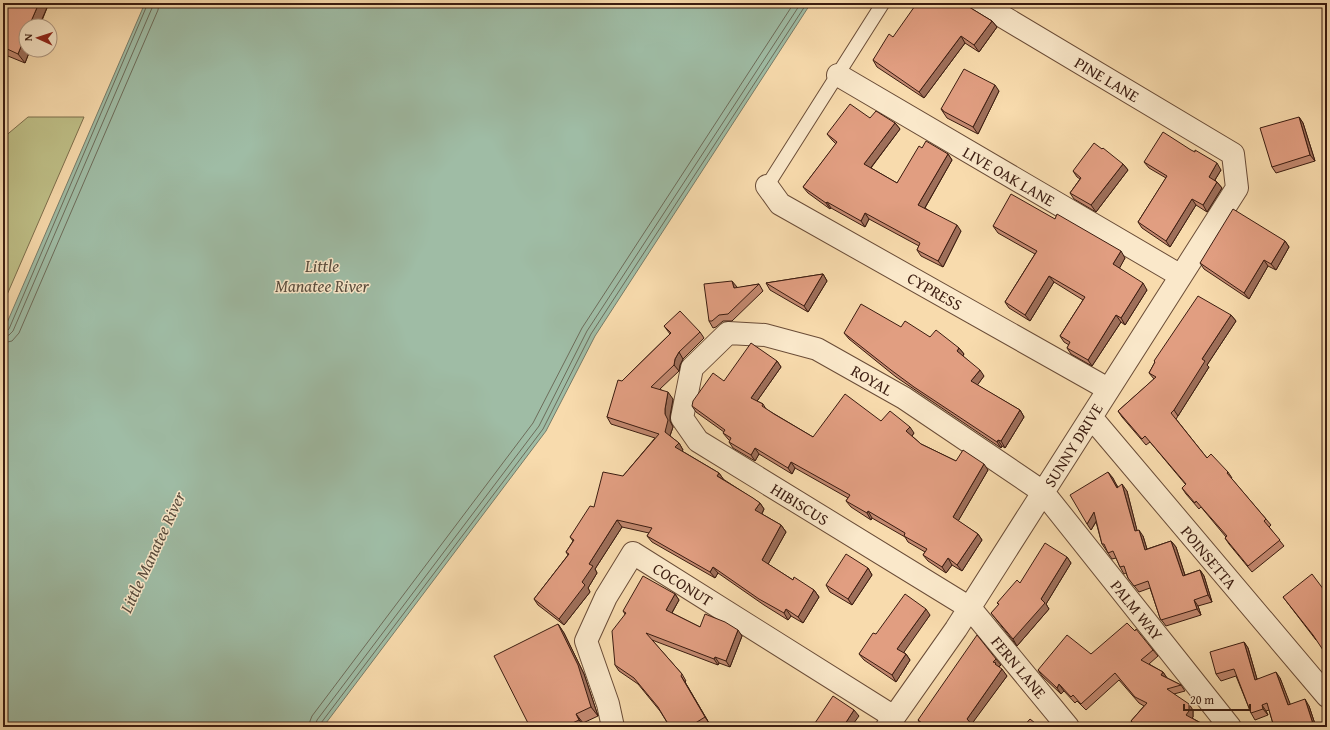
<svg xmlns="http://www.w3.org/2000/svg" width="1330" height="730" font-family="'Gentium Book Plus',serif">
  <rect width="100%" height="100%" fill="#f8dbad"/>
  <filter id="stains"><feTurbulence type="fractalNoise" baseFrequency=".005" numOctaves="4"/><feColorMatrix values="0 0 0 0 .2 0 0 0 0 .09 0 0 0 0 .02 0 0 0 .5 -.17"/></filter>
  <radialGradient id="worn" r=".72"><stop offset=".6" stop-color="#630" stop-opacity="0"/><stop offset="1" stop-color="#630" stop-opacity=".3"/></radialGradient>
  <path fill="#bfc088" stroke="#7d6e4c" d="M 28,117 L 84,117 L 3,304 L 3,138 Z"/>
  <path fill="#9fbca5" stroke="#777c69" d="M 145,3 L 811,3 L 595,336 L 546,431 L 323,727 L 3,727 L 3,332 Z"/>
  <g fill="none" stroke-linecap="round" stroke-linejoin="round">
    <path stroke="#6d6c5a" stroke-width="1" d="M 3,332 L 7,331 L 9,329 L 148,3
      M 3,337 L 9,335 L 13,331 L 152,8 L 153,3
      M 3,343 L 12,341 L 19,333 L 158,10 L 159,3
      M 309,727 L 310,721 L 312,716 L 533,423 L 582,328 L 794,3
      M 315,727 L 317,720 L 539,426 L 587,331 L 801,3
      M 320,727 L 321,723 L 543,429 L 591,334 L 807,3"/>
    <g stroke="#6a4c37" stroke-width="15">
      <path id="lane" d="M 767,186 L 883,3"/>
    </g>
    <g stroke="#6a4c37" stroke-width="24">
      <path id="street" d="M 838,75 L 1181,276
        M 767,186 L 780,204 L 1108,389
        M 1091,417 L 1327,696
        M 613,727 L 608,704 L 586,641 L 606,597 L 633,553 L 894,717
        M 887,727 L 956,629 L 1237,188 L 1233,154 L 980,3
        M 1068,727 L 970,608 L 698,441 L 682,418 L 692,368 L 728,333 L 765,335 L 817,349 L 904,398 L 1043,492 L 1230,727"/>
    </g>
    <use href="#lane" stroke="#fae8ca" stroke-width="13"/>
    <use href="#street" stroke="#fae8ca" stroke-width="22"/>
  </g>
  <path fill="#c2886f" stroke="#3b1c10" d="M 3,3 L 49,3 L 25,63 L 3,54 Z
    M 968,3 L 969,7 L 992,21 L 997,27 L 979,52 L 965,43 L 924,98 L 877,67 L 873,60 L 893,37 Z
    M 999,91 L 978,134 L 947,118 L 941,109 Z
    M 1299,117 L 1303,123 L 1315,161 L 1276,173 L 1272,167 Z
    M 870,118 L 895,123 L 900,129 L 871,168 L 897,183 L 922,148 L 948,154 L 952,160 L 925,208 L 961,231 L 943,267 L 921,256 L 917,250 L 919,246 L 869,219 L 865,227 L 831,208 L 830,209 L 808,193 L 803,187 L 836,144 L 832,140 L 827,134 Z
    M 1144,162 L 1221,170 L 1215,180 L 1217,182 L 1222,188 L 1207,212 L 1196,205 L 1170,247 L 1142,228 L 1138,222 L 1166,178 L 1149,168 Z
    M 1123,164 L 1128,170 L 1096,212 L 1074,199 L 1070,193 L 1080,179 L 1077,177 L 1073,171 Z
    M 1055,219 L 1125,258 L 1119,268 L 1147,290 L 1125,325 L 1121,322 L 1092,366 L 1071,354 L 1067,348 L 1069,345 L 1064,342 L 1060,336 L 1083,300 L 1054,282 L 1030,321 L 1009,308 L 1005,302 L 1035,254 L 998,233 L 993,226 Z
    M 1285,241 L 1289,247 L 1276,270 L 1268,266 L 1249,299 L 1204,269 L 1200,263 Z
    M 823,274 L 827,281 L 808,312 L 770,290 L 766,283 Z
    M 759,284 L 763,291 L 732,321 L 723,321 L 716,327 L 713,328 L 709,321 L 737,287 L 737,288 Z
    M 1231,315 L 1236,321 L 1207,365 L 1209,367 L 1178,416 L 1176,419 L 1207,458 L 1228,472 L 1232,478 L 1231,478 L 1266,519 L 1271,525 L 1269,527 L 1284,546 L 1252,572 L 1229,544 L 1225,538 L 1226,537 L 1201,507 L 1199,509 L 1186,494 L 1182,488 L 1186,485 L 1150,442 L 1146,445 L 1122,417 L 1118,411 L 1154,379 L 1149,373 L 1155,362 L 1154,361 Z
    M 664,326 L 700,332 L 704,338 L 683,359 L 680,365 L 679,371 L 660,389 L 673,399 L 670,416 L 670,421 L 673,427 L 670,436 L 679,443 L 683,450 L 682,451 L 719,473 L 723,479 L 760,503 L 764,509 L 762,514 L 781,525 L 786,532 L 768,564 L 793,580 L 814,590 L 819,597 L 803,623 L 791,616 L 788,620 L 764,605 L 718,573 L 715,578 L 652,542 L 647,536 L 649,533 L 622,527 L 595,569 L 597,573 L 588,588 L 590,592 L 564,625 L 538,605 L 534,599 L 568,555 L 566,552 L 573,541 L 570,537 L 594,507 L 623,476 L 655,438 L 611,424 L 607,417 L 622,381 L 670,334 Z
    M 844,333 L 930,337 L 959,348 L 964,354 L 963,356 L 984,376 L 977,385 L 1020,410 L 1024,417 L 1005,448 L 1002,446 L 1001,448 L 896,377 L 849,339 Z
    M 777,361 L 781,367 L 757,401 L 763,404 L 766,409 L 813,437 L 881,421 L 914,433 L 912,436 L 921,444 L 956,461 L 988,470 L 958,521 L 978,534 L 982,540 L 962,571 L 952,565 L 946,573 L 928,561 L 923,555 L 925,552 L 908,542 L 905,537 L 872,518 L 871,520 L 851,507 L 846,501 L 848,498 L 795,468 L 792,474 L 759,454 L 755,461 L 733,448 L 729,442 L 730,441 L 728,439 L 723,433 L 724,432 L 696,412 L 692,406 L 724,381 Z
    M 1108,472 L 1118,487 L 1127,491 L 1137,531 L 1143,536 L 1147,549 L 1171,541 L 1176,547 L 1185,575 L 1200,570 L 1204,576 L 1212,602 L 1198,606 L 1201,615 L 1166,626 L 1160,618 L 1150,588 L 1139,592 L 1128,578 L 1126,573 L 1124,574 L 1120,567 L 1116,558 L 1112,559 L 1102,544 L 1096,522 L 1091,530 Z
    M 1067,557 L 1071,563 L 1046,604 L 1049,609 L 1017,646 L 991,613 L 999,605 L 997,603 L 1020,583 Z
    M 868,568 L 872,575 L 852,605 L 830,592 L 826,585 Z
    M 675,594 L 679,600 L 672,613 L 700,627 L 742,636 L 730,667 L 719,663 L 718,665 L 652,640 L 682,674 L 686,681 L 685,682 L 709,723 L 703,727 L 670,727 L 660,711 L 638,684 L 619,671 L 615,665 L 625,614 L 623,611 Z
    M 1327,594 L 1316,640 L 1283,597 Z
    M 930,615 L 903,652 L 906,654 L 910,660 L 896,682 L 864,660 L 859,654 L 876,634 Z
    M 558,624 L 564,633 L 584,674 L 598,716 L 583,723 L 585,727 L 530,727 Z
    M 1135,631 L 1153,650 L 1158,656 L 1149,664 L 1163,672 L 1167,678 L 1181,685 L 1185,691 L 1174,694 L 1193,710 L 1193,717 L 1192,718 L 1208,727 L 1135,727 L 1131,721 L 1144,706 L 1139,703 L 1119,680 L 1086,710 L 1077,701 L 1075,703 L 1064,691 L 1061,694 L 1042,676 L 1038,670 L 1091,654 Z
    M 1244,642 L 1248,648 L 1257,679 L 1280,678 L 1290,705 L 1309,706 L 1316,727 L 1274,727 L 1269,710 L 1266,711 L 1268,715 L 1255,720 L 1251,713 L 1236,676 L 1221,681 L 1216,674 Z
    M 1001,665 L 999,667 L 1007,676 L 971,724 L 974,727 L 923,727 L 922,726 L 918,720 Z"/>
  <path fill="#9e6f5a" stroke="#3b1c10" d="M 39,3 L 49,3 L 39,26 L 29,26 Z
    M 992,21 L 997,27 L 979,52 L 974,45 Z
    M 26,34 L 26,50 L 30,50 L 25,63 L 18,54 Z
    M 961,36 L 965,43 L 924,98 L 919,92 Z
    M 995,85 L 999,91 L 978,134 L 973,127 Z
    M 1299,117 L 1303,123 L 1315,161 L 1310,155 Z
    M 895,123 L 900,129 L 869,170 L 864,164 Z
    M 948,154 L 952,160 L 923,211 L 918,205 Z
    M 1217,163 L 1221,170 L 1213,183 L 1209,177 Z
    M 1123,164 L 1128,170 L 1096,212 L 1091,205 Z
    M 1217,182 L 1222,188 L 1207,212 L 1203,205 Z
    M 1192,199 L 1196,205 L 1170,247 L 1166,241 Z
    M 827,202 L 831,208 L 830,209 L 826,203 Z
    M 865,213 L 869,219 L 865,227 L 861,221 Z
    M 957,225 L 961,231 L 943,267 L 938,261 Z
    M 1285,241 L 1289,247 L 1276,270 L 1271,264 Z
    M 1121,251 L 1125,258 L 1118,271 L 1113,264 Z
    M 1264,260 L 1268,266 L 1249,299 L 1244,293 Z
    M 823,274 L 827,281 L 808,312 L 804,306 Z
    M 1049,276 L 1054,282 L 1030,321 L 1025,315 Z
    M 732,281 L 737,287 L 738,295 L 734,288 Z
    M 1143,283 L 1147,290 L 1125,325 L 1121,318 Z
    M 1116,315 L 1121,322 L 1092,366 L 1088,360 Z
    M 1231,315 L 1236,321 L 1207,365 L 1209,367 L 1178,416 L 1174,410 L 1202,359 Z
    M 959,348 L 964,354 L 961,357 L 957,351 Z
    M 679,352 L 683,359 L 680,365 L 679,371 L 674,365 L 675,359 Z
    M 777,361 L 781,367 L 755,404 L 751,398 Z
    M 980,370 L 984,376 L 976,387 L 971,381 Z
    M 668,392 L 673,399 L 670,416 L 670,421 L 673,427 L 669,438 L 665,432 L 665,409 Z
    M 1020,410 L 1024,417 L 1005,448 L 1001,441 Z
    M 910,427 L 914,433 L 911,437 L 906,431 Z
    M 998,440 L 1002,446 L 1001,448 L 997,442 Z
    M 679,443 L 683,450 L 680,454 L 675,447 Z
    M 755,448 L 759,454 L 755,461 L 751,455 Z
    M 791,462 L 795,468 L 792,474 L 788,468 Z
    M 984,464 L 988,470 L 957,523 L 953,517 Z
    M 1108,472 L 1113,478 L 1121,494 L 1117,488 Z
    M 719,473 L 724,480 L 717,476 Z
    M 1122,484 L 1127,491 L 1139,538 L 1135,531 Z
    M 760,503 L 764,509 L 760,517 L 755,510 Z
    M 868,511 L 872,518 L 871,520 L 867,513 Z
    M 1094,512 L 1098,518 L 1091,530 L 1087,524 Z
    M 617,520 L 622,527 L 595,569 L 597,573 L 588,588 L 590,592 L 564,625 L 559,619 L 589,564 Z
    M 781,525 L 786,532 L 767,566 L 762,560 Z
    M 1139,530 L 1143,536 L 1149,556 L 1145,550 Z
    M 978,534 L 982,540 L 962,571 L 957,565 Z
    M 1171,541 L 1176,547 L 1187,582 L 1183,576 Z
    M 1067,557 L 1071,563 L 1046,604 L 1049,609 L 1017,646 L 1013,639 L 1041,599 Z
    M 948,558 L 952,565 L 946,573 L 942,567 Z
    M 713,567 L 718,573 L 715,578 L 710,572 Z
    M 868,568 L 872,575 L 852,605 L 848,599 Z
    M 1200,570 L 1204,576 L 1212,602 L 1208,595 Z
    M 814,590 L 819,597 L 803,623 L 798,617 Z
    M 675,594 L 679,600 L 670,616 L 666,610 Z
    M 1194,600 L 1198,606 L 1201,615 L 1197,609 Z
    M 786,609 L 791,616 L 788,620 L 784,613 Z
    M 926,609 L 930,615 L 902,655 L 897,649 Z
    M 558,624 L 564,633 L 584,674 L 598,716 L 591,707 Z
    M 738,630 L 742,636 L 730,667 L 726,661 Z
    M 1244,642 L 1248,648 L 1259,686 L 1255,680 Z
    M 906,654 L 910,660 L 896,682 L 892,675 Z
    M 715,657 L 719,663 L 718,665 L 714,659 Z
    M 996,659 L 1001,665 L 998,667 L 993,662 Z
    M 1002,669 L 1007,676 L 971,725 L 967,719 Z
    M 1163,672 L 1167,678 L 1161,675 Z
    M 1276,672 L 1280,678 L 1293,711 L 1288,705 Z
    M 681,676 L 685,682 L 709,723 L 705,717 Z
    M 1059,684 L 1064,691 L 1061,694 L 1057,688 Z
    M 1305,699 L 1309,706 L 1316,727 L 1314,727 Z
    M 1189,704 L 1193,710 L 1193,717 L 1190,721 L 1186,715 Z
    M 1262,705 L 1266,711 L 1268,715 L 1263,709 Z
    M 854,710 L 859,716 L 851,727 L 843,727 Z
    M 576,714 L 583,723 L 585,727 L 579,720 Z"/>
  <path fill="#e19e81" stroke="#3b1c10" d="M 3,3 L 39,3 L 29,26 L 26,26 L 26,34 L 18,54 L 3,47 Z
    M 917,3 L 965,3 L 969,7 L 992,21 L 974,45 L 961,36 L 919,92 L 873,60 L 889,34 L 893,37 Z
    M 964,69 L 995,85 L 973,127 L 943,111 L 943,110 L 941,109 Z
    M 850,104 L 870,118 L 876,111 L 895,123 L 864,164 L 897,183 L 919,146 L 922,148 L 926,141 L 948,154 L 918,205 L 957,225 L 938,261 L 917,250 L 920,243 L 865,213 L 861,221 L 827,202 L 826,203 L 803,187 L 837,142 L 827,134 Z
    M 1299,117 L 1310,155 L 1272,167 L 1260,128 Z
    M 1163,132 L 1191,150 L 1195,152 L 1195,150 L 1217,163 L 1209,177 L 1217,182 L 1203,205 L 1192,199 L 1166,241 L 1138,222 L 1167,176 L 1144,162 Z
    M 1094,143 L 1102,149 L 1103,148 L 1123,164 L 1091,205 L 1070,193 L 1081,178 L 1073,171 Z
    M 1011,194 L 1055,219 L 1057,214 L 1121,251 L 1113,264 L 1143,283 L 1121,318 L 1116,315 L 1088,360 L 1067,348 L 1070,342 L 1060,336 L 1085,297 L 1049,276 L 1025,315 L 1005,302 L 1037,251 L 993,226 Z
    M 1233,209 L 1285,241 L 1271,264 L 1264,260 L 1244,293 L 1200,263 Z
    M 823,274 L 804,306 L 766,283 Z
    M 732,281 L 734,288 L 759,284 L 728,314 L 719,315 L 712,321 L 709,321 L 704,284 Z
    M 1198,296 L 1231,315 L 1202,359 L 1205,361 L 1174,410 L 1171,413 L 1207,458 L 1211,454 L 1228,472 L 1227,473 L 1266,519 L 1264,521 L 1280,540 L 1248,566 L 1225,538 L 1227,536 L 1196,501 L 1195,503 L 1182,488 L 1186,484 L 1145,436 L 1142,439 L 1118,411 L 1156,377 L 1149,373 L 1155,362 L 1154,361 Z
    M 861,304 L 901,327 L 905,321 L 930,337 L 936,330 L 959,348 L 957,351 L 980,370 L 971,381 L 1020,410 L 1001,441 L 998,440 L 997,442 L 914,387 L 891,370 L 844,333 Z
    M 680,311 L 700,332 L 679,352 L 675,359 L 674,365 L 651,387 L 668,392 L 665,409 L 665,414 L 668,420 L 665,432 L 679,443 L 675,447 L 719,473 L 717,476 L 753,498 L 760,503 L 755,510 L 781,525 L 762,560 L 793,580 L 794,577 L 814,590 L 798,617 L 786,609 L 784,613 L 759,599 L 713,567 L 710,572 L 647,536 L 652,528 L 617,520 L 589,564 L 593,566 L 582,582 L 585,585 L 559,619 L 534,599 L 569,554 L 566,552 L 574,540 L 570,537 L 590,506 L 594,507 L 603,472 L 623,476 L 659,434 L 607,417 L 618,380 L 622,381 L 671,333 L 664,326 Z
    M 751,343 L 777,361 L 751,398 L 763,404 L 762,406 L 774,414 L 813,437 L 845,394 L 881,421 L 890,411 L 910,427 L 906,431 L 921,444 L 956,461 L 963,450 L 984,464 L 953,517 L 978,534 L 957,565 L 948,558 L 942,567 L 923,555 L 927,549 L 904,536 L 905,533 L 868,511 L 867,513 L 846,501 L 850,495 L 791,462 L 788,468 L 755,448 L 751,455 L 729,442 L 731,438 L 723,433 L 725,430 L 692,406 L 693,401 L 713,373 L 724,381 Z
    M 1108,472 L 1117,488 L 1122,484 L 1135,531 L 1139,530 L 1145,550 L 1171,541 L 1183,576 L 1200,570 L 1208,595 L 1194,600 L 1197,609 L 1161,620 L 1160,618 L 1148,581 L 1134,586 L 1128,578 L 1124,566 L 1120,567 L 1113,551 L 1108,553 L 1104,544 L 1102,544 L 1094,512 L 1087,524 L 1070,495 Z
    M 1045,543 L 1067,557 L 1041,599 L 1045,603 L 1013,639 L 991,613 L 999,604 L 997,603 L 1017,580 L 1020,583 Z
    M 846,554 L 868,568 L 848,599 L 826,585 Z
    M 1312,574 L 1327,594 L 1327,656 L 1313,635 L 1283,597 Z
    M 643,576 L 675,594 L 666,610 L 700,627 L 705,614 L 725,622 L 738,630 L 726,661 L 715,657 L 714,659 L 646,633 L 682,674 L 681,676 L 705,717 L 689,727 L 670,727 L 658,707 L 634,678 L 615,665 L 612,631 L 626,613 L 623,611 Z
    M 905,594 L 926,609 L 897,649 L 906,654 L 892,675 L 859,654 L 873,633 L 876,634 Z
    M 1127,623 L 1135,631 L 1136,629 L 1153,650 L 1141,660 L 1163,672 L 1161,675 L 1181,685 L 1167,689 L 1189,704 L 1189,711 L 1186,715 L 1208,727 L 1136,727 L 1137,726 L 1131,721 L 1147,703 L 1135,697 L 1115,673 L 1081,704 L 1073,695 L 1071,697 L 1059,684 L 1057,688 L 1038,670 L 1067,635 L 1091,654 Z
    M 558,624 L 578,665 L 591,707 L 576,714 L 579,720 L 564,727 L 530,727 L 494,656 Z
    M 977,635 L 996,659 L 993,662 L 996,663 L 995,664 L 1002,669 L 967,719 L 974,727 L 927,727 L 918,720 Z
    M 1244,642 L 1255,680 L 1276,672 L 1288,705 L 1305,699 L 1314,727 L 1274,727 L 1267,703 L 1262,705 L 1263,709 L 1251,713 L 1234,669 L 1216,674 L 1210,652 Z
    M 833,696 L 854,710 L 843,727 L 814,727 L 813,726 Z
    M 1030,719 L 1040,727 L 1023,727 Z
    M 770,723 L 778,727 L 767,727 Z"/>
  <g text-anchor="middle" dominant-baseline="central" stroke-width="3" stroke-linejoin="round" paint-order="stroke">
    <g font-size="16" fill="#3b1c10" stroke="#fae8ca">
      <text transform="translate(1107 79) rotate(31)">PINE LANE</text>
      <text transform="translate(1009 176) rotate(30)">LIVE OAK LANE</text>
      <text transform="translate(935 291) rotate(30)">CYPRESS</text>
      <text transform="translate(872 380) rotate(30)">ROYAL</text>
      <text transform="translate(1073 445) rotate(-58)">SUNNY DRIVE</text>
      <text transform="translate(800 504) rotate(32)">HIBISCUS</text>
      <text transform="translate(1209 557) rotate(50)">POINSETTA</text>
      <text transform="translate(683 584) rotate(32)">COCONUT</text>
      <text transform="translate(1137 610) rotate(51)">PALM WAY</text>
      <text transform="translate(1019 667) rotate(50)">FERN LANE</text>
    </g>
    <g font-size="17" font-style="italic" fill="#594c3d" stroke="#fae8ca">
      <text x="322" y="265">Little<tspan x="322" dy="20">Manatee River</tspan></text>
      <text transform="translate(152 552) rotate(-65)">Little Manatee River</text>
    </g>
  </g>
  <rect width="1330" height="730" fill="none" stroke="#f8dbad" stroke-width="16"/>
  <rect x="4" y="4" width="1322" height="722" fill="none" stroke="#3b1c10" stroke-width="2"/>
  <rect x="8" y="8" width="1314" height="714" fill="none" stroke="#3b1c10"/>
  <g transform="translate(38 38) rotate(273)"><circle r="19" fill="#fae8ca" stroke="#ae9680"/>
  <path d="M0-3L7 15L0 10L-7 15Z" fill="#8f2418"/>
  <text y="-6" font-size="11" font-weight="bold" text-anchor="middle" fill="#3b1c10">N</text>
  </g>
  <path d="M1184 704v6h66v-6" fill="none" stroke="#3b1c10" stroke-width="2"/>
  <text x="1190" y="704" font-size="12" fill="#3b1c10" stroke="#fae8ca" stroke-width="3" paint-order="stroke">20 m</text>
  <rect width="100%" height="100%" filter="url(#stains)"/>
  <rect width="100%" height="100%" fill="url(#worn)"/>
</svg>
